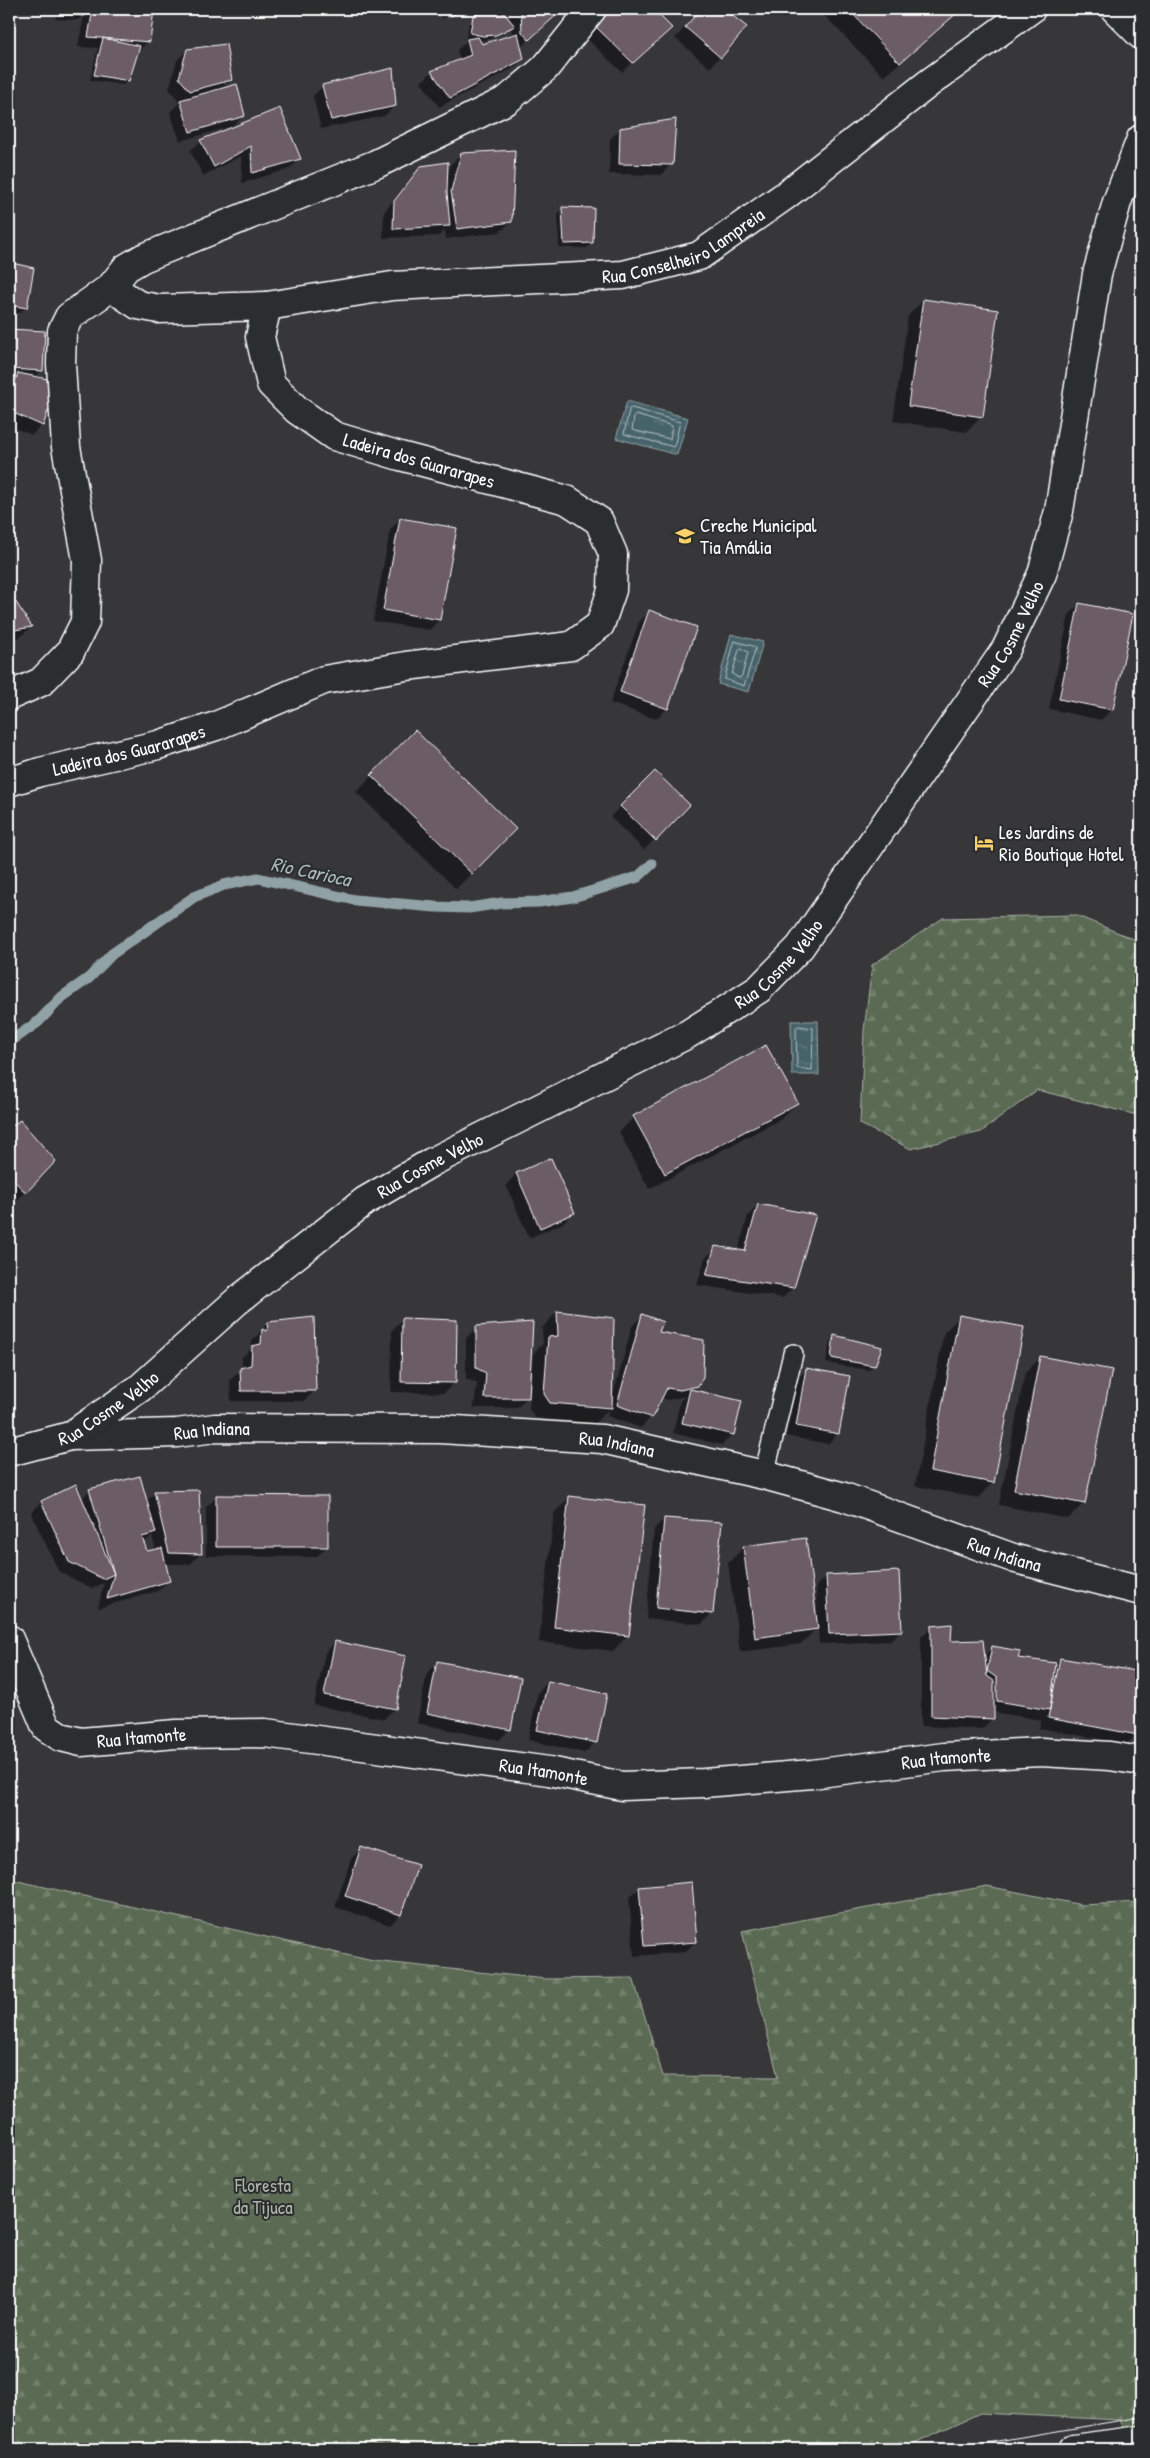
<svg xmlns="http://www.w3.org/2000/svg" width="1150" height="2458" font-family="'Patrick Hand',sans-serif">
  <defs>
    <pattern id="forest-firs" width="22" height="20" patternUnits="userSpaceOnUse" patternTransform="scale(1.25)"><rect width="22" height="20" fill="#5a6a52"/><path d="M5 1l3.5 6h-7zM16 11l3.5 6h-7z" fill="#73806c"/></pattern>
    <pattern id="water-ripples" width="26" height="14" patternUnits="userSpaceOnUse" patternTransform="scale(1.25)"><rect width="26" height="14" fill="#47646b"/><path d="M2 4q2-2 4 0t4 0M15 11q2-2 4 0t4 0" fill="none" stroke="#637b81"/></pattern>
  </defs>
  <rect width="100%" height="100%" fill="#373639"/>
  <filter id="ink" filterUnits="userSpaceOnUse"><feTurbulence type="fractalNoise" baseFrequency=".02" numOctaves="2"/><feDisplacementMap in="SourceGraphic" scale="10" xChannelSelector="R" yChannelSelector="G"/><feConvolveMatrix kernelMatrix="1 2 1 2 8 2 1 2 1" color-interpolation-filters="sRGB"/></filter>
  <g filter="url(#ink)">
    <path fill="url(#forest-firs)" stroke="#acb4a8" d="M 1075,915 L 1141,942 L 1141,1116 L 1037,1090 L 981,1132 L 911,1149 L 860,1124 L 864,1031 L 872,965 L 943,918 Z
      M 1141,1239 L 1141,1291 L 1135,1286 Z
      M 9,1879 L 373,1961 L 546,1979 L 633,1978 L 663,2076 L 778,2077 L 742,1931 L 987,1886 L 1082,1905 L 1141,1902 L 1141,2449 L 1133,2449 L 1120,2420 L 980,2413 L 901,2449 L 9,2449 Z"/>
    <path fill="url(#water-ripples)" stroke="#91a2a6" d="M 627,401 L 688,418 L 677,455 L 616,438 Z
      M 731,634 L 763,642 L 749,692 L 718,684 Z
      M 791,1021 L 818,1021 L 819,1075 L 792,1075 Z"/>
    <path fill="#0007" fill-rule="evenodd" d="M 57,9 L 153,9 L 149,41 L 137,52 L 128,80 L 123,85 L 90,80 L 98,48 L 78,47 L 84,15 L 78,20 L 55,19 Z
      M 439,9 L 465,9 L 442,19 Z
      M 493,9 L 499,9 L 511,22 L 510,14 L 515,9 L 561,9 L 520,48 L 523,59 L 512,69 L 439,107 L 421,82 L 432,72 L 460,61 L 457,50 L 469,39 L 466,38 L 469,23 L 474,18 ZM 511,28 L 512,36 L 482,45 L 479,41 L 490,39 Z
      M 610,9 L 651,9 L 670,28 L 622,72 L 585,37 Z
      M 702,9 L 722,9 L 745,27 L 710,68 L 675,38 Z
      M 818,9 L 953,9 L 956,12 L 884,77 Z
      M 187,50 L 231,80 L 221,90 L 244,115 L 233,126 L 180,141 L 170,112 L 180,102 L 169,89 L 177,60 Z
      M 323,86 L 395,106 L 384,116 L 321,129 L 313,96 Z
      M 279,110 L 300,159 L 289,169 L 242,183 L 241,156 L 203,176 L 190,151 L 201,141 Z
      M 620,129 L 671,164 L 661,175 L 609,174 L 610,139 Z
      M 461,154 L 511,222 L 500,232 L 446,239 L 445,230 L 439,236 L 383,238 L 384,212 L 411,178 L 422,167 L 448,176 L 450,165 Z
      M 563,209 L 592,243 L 587,248 L 559,248 L 558,213 Z
      M 13,265 L 25,308 L 20,313 L 9,311 L 9,269 Z
      M 923,300 L 981,416 L 966,432 L 893,421 L 908,316 Z
      M 9,330 L 44,332 L 42,370 L 35,378 L 42,425 L 32,435 L 9,426 Z
      M 400,519 L 455,529 L 439,620 L 429,630 L 373,621 L 390,530 Z
      M 10,594 L 31,627 L 20,637 L 9,639 Z
      M 1079,604 L 1132,615 L 1111,710 L 1101,720 L 1049,709 L 1069,615 Z
      M 649,612 L 667,708 L 656,719 L 610,703 L 639,622 Z
      M 415,732 L 515,829 L 456,889 L 356,792 Z
      M 655,772 L 689,805 L 644,850 L 610,817 Z
      M 796,1103 L 781,1119 L 649,1189 L 619,1132 L 634,1117 Z
      M 20,1122 L 25,1192 L 15,1202 L 9,1196 L 9,1130 Z
      M 551,1160 L 573,1212 L 563,1223 L 529,1238 L 506,1185 L 516,1174 Z
      M 758,1205 L 793,1287 L 783,1298 L 697,1285 L 705,1258 L 716,1248 L 738,1251 L 748,1216 Z
      M 557,1312 L 612,1400 L 632,1326 L 642,1316 L 658,1333 L 697,1385 L 691,1391 L 733,1434 L 722,1445 L 673,1433 L 680,1401 L 685,1396 L 669,1400 L 661,1398 L 651,1417 L 641,1428 L 607,1416 L 609,1409 L 595,1423 L 535,1418 L 529,1409 L 533,1354 L 543,1344 L 542,1328 Z
      M 960,1317 L 993,1482 L 978,1498 L 915,1486 L 944,1332 Z
      M 402,1320 L 455,1382 L 444,1393 L 391,1392 L 392,1330 Z
      M 268,1323 L 315,1391 L 304,1401 L 231,1401 L 230,1380 L 242,1369 L 242,1357 L 251,1349 L 252,1341 Z
      M 477,1328 L 528,1397 L 517,1408 L 474,1408 L 477,1383 L 466,1379 L 466,1338 Z
      M 835,1336 L 874,1365 L 869,1370 L 826,1363 L 830,1341 Z
      M 1041,1357 L 1084,1503 L 1068,1519 L 999,1505 L 1025,1373 Z
      M 807,1369 L 838,1433 L 828,1444 L 786,1436 L 796,1380 Z
      M 75,1486 L 81,1499 L 90,1490 L 146,1501 L 155,1493 L 201,1554 L 190,1564 L 165,1564 L 168,1581 L 158,1591 L 98,1608 L 104,1583 L 92,1588 L 59,1572 L 31,1513 L 41,1502 ZM 152,1536 L 156,1551 L 146,1553 L 143,1544 Z
      M 217,1497 L 327,1547 L 316,1557 L 206,1556 L 206,1507 Z
      M 570,1497 L 628,1635 L 613,1651 L 539,1642 L 554,1513 Z
      M 664,1519 L 712,1613 L 702,1624 L 646,1619 L 654,1529 Z
      M 744,1547 L 816,1626 L 818,1626 L 816,1586 L 827,1576 L 901,1630 L 891,1641 L 819,1644 L 818,1627 L 801,1644 L 740,1652 L 728,1563 Z
      M 931,1627 L 950,1642 L 984,1656 L 993,1647 L 1016,1659 L 1055,1664 L 1060,1659 L 1141,1673 L 1141,1713 L 1137,1734 L 1127,1744 L 1039,1728 L 1041,1720 L 993,1712 L 993,1718 L 982,1729 L 921,1726 L 921,1637 Z
      M 335,1642 L 395,1708 L 384,1719 L 314,1705 L 325,1653 Z
      M 438,1663 L 510,1729 L 499,1740 L 417,1723 L 427,1673 Z
      M 548,1682 L 595,1742 L 585,1753 L 528,1740 L 538,1692 Z
      M 361,1848 L 400,1915 L 390,1925 L 335,1907 L 351,1859 Z
      M 639,1888 L 696,1941 L 685,1952 L 634,1956 L 629,1898 Z"/>
    <g fill="none" stroke-linecap="round" stroke-linejoin="round">
      <path stroke="#b5c1c4" stroke-width="1" d="M 632,408 L 680,422 L 674,447 L 624,434 L 629,410 Z
        M 636,415 L 672,426 L 670,439 L 632,430 L 634,417 Z
        M 735,641 L 756,647 L 744,686 L 725,679 Z
        M 741,648 L 748,652 L 742,676 L 739,678 L 732,674 L 739,650 Z
        M 799,1026 L 813,1028 L 812,1070 L 797,1068 L 796,1028 Z"/>
      <path stroke="#91a2a6" stroke-width="11" d="M 9,1046 L 11,1041 L 38,1022 L 62,997 L 89,978 L 112,954 L 194,897 L 224,885 L 258,878 L 355,900 L 435,907 L 469,908 L 502,903 L 539,902 L 573,897 L 638,877 L 652,864"/>
    </g>
    <path fill="#6c5b64" stroke="#fff" d="M 60,9 L 85,9 L 85,16 L 59,14 Z
      M 93,9 L 154,9 L 150,42 L 88,37 Z
      M 446,9 L 468,9 L 448,17 Z
      M 490,9 L 500,9 L 515,26 L 496,35 L 483,36 L 470,33 L 473,16 Z
      M 521,9 L 563,9 L 529,40 L 522,32 Z
      M 609,9 L 653,9 L 672,28 L 633,63 L 595,26 Z
      M 701,9 L 724,9 L 747,27 L 721,58 L 685,27 Z
      M 848,9 L 955,9 L 958,12 L 900,63 Z
      M 518,33 L 524,59 L 450,98 L 431,71 L 471,55 L 467,39 L 478,37 L 482,44 Z
      M 103,38 L 140,46 L 129,81 L 94,75 Z
      M 226,44 L 232,80 L 190,91 L 179,78 L 187,49 Z
      M 393,68 L 396,106 L 331,120 L 322,85 Z
      M 237,84 L 245,116 L 190,132 L 180,100 Z
      M 280,108 L 301,159 L 252,173 L 251,146 L 214,167 L 200,140 Z
      M 676,119 L 673,165 L 619,164 L 620,128 Z
      M 515,150 L 512,222 L 457,229 L 451,191 L 461,153 Z
      M 448,162 L 447,192 L 450,226 L 393,229 L 394,201 L 421,166 Z
      M 562,207 L 594,208 L 593,243 L 564,244 Z
      M 12,263 L 34,268 L 27,308 L 9,305 L 9,277 Z
      M 923,299 L 998,310 L 983,417 L 908,406 Z
      M 9,329 L 45,331 L 43,371 L 9,369 Z
      M 18,373 L 58,381 L 43,426 L 9,411 L 9,380 L 15,382 Z
      M 400,518 L 457,528 L 440,620 L 383,610 Z
      M 9,593 L 10,593 L 32,627 L 9,631 Z
      M 1079,603 L 1133,614 L 1113,710 L 1059,699 Z
      M 649,610 L 697,627 L 668,709 L 620,692 Z
      M 415,730 L 516,829 L 472,874 L 371,775 Z
      M 655,771 L 690,805 L 656,841 L 620,806 Z
      M 766,1045 L 798,1103 L 665,1174 L 633,1116 Z
      M 20,1120 L 56,1161 L 26,1193 L 9,1175 L 9,1128 Z
      M 551,1158 L 575,1213 L 540,1228 L 516,1173 Z
      M 758,1204 L 816,1215 L 794,1288 L 706,1275 L 715,1246 L 745,1251 Z
      M 557,1311 L 614,1318 L 612,1408 L 550,1403 L 544,1394 L 548,1337 L 558,1336 Z
      M 642,1314 L 663,1322 L 659,1332 L 704,1340 L 703,1377 L 698,1386 L 680,1390 L 667,1388 L 652,1418 L 617,1405 Z
      M 959,1315 L 1024,1327 L 994,1483 L 930,1471 Z
      M 314,1317 L 316,1391 L 241,1391 L 240,1368 L 251,1365 L 252,1346 L 261,1344 L 262,1329 L 267,1331 L 268,1322 Z
      M 402,1318 L 457,1320 L 456,1383 L 401,1382 Z
      M 533,1322 L 529,1398 L 484,1398 L 486,1373 L 476,1368 L 476,1326 Z
      M 834,1335 L 882,1347 L 875,1366 L 831,1358 Z
      M 1040,1356 L 1112,1370 L 1085,1504 L 1014,1490 Z
      M 806,1368 L 850,1376 L 839,1434 L 796,1426 Z
      M 690,1389 L 742,1401 L 734,1435 L 682,1423 Z
      M 140,1476 L 156,1533 L 142,1537 L 147,1551 L 162,1548 L 170,1581 L 107,1599 L 114,1574 L 89,1489 Z
      M 76,1484 L 114,1574 L 103,1579 L 69,1562 L 41,1501 Z
      M 199,1490 L 202,1554 L 169,1553 L 154,1491 Z
      M 216,1495 L 328,1496 L 328,1547 L 216,1547 Z
      M 569,1496 L 645,1505 L 629,1636 L 554,1627 Z
      M 664,1518 L 722,1522 L 713,1614 L 656,1608 Z
      M 806,1538 L 818,1629 L 755,1638 L 743,1546 Z
      M 899,1571 L 902,1631 L 829,1634 L 826,1575 Z
      M 952,1624 L 951,1641 L 983,1640 L 987,1676 L 994,1681 L 994,1719 L 931,1716 L 931,1626 Z
      M 335,1641 L 406,1656 L 396,1709 L 324,1695 Z
      M 992,1646 L 1020,1651 L 1018,1658 L 1056,1663 L 1050,1710 L 997,1701 L 997,1678 L 987,1671 Z
      M 1060,1658 L 1141,1672 L 1141,1720 L 1138,1735 L 1048,1718 Z
      M 437,1661 L 521,1678 L 511,1730 L 427,1713 Z
      M 548,1681 L 607,1694 L 597,1743 L 537,1730 Z
      M 361,1847 L 418,1865 L 401,1915 L 345,1896 Z
      M 692,1882 L 697,1942 L 644,1946 L 639,1887 Z"/>
    <g fill="none" stroke-linecap="round" stroke-linejoin="round">
      <g stroke="#fff" stroke-width="22">
        <path id="lane" d="M 764,1475 L 793,1354"/>
      </g>
      <g stroke="#fff" stroke-width="31">
        <g id="street">
          <path d="M 1115,9 L 1141,35"/>
          <path id="s1" d="M 267,306 L 392,286 L 623,275 L 699,256 L 786,195 L 929,83 L 1031,9"/>
          <path d="M 9,696 L 41,682 L 70,652 L 85,622 L 87,560 L 66,447 L 61,364 L 62,331 L 69,317 L 111,287"/>
          <path id="s2" d="M 9,782 L 40,772 L 158,745 L 216,726 L 324,680 L 406,666 L 571,646 L 600,625 L 612,590 L 613,554 L 599,521 L 567,500 L 400,456 L 334,436 L 297,410 L 271,384 L 260,337 L 267,306 L 159,309 L 138,305 L 111,287 L 126,268 L 143,258 L 376,164 L 507,100 L 545,68 L 592,9"/>
          <path id="s3" d="M 70,1436 L 177,1433 L 215,1428 L 440,1429 L 602,1439 L 764,1475 L 844,1497 L 1016,1559 L 1141,1591"/>
          <path id="s4" d="M 9,1452 L 70,1436 L 140,1388 L 237,1301 L 365,1201 L 432,1162 L 688,1034 L 759,989 L 800,947 L 1006,649 L 1042,574 L 1059,511 L 1097,274 L 1117,202 L 1141,139"/>
          <path id="s5" d="M 9,1639 L 46,1727 L 61,1737 L 81,1742 L 176,1734 L 265,1733 L 549,1771 L 622,1786 L 704,1783 L 812,1774 L 944,1757 L 1041,1752 L 1110,1756 L 1141,1761"/>
        </g>
      </g>
      <g stroke="#fff" stroke-width="31">
        <path id="secondary" d="M 1073,2449 L 1141,2440"/>
      </g>
      <use href="#lane" stroke="#2a2d2e" stroke-width="19"/>
      <use href="#street" stroke="#2a2d2e" stroke-width="28"/>
      <use href="#secondary" stroke="#2a2d2e" stroke-width="28"/>
      <path stroke="#fff" stroke-width="1" d="M 950,2449 L 1141,2417"/>
    </g>
  </g>
  <defs>
    <g id="school-bare" transform="scale(1.5)"><path d="M0-5L7-2L0 1L-7-2ZM-4 1L0 2.5L4 1V4Q0 6-4 4Z" fill="#ffd166" stroke="#2a2d2e" stroke-width="2.5" paint-order="stroke"/></g>
    <g id="hotel-bare" transform="scale(1.5)"><path d="M-6-4.5h1.5V1H6V5H4.5V3h-9V5H-6ZM-4 0a1.8 1.8 0 1 1 3.6 0ZM.5 0V-2.5h3Q6-2.5 6 0Z" fill="#ffd166" stroke="#2a2d2e" stroke-width="2.5" paint-order="stroke"/></g>
  </defs>
  <g fill-rule="evenodd">
    <use href="#school-bare" x="685" y="536"/>
    <use href="#hotel-bare" x="984" y="843"/>
  </g>
  <g text-anchor="middle" dominant-baseline="central" stroke-width="4" stroke-linejoin="round" paint-order="stroke">
    <g font-size="19" fill="#fff" stroke="#2a2d2e">
      <text stroke="none"><textPath href="#s1" startOffset="425">Rua Conselheiro Lampreia</textPath></text>
      <text transform="translate(419 460) rotate(16)">Ladeira dos Guararapes</text>
      <text stroke="none"><textPath href="#s4" startOffset="1325">Rua Cosme Velho</textPath></text>
      <text stroke="none"><textPath href="#s2" startOffset="124">Ladeira dos Guararapes</textPath></text>
      <text stroke="none"><textPath href="#s4" startOffset="920">Rua Cosme Velho</textPath></text>
      <text stroke="none"><textPath href="#s4" startOffset="515">Rua Cosme Velho</textPath></text>
      <text stroke="none"><textPath href="#s4" startOffset="110">Rua Cosme Velho</textPath></text>
      <text stroke="none"><textPath href="#s3" startOffset="142">Rua Indiana</textPath></text>
      <text stroke="none"><textPath href="#s3" startOffset="548">Rua Indiana</textPath></text>
      <text stroke="none"><textPath href="#s3" startOffset="952">Rua Indiana</textPath></text>
      <text stroke="none"><textPath href="#s5" startOffset="195">Rua Itamonte</textPath></text>
      <text stroke="none"><textPath href="#s5" startOffset="1005">Rua Itamonte</textPath></text>
      <text stroke="none"><textPath href="#s5" startOffset="600">Rua Itamonte</textPath></text>
    </g>
    <g font-size="19" fill="#fff" stroke="#2a2d2e" text-anchor="start">
      <text x="700" y="525">Creche Municipal<tspan x="700" dy="22">Tia Amália</tspan></text>
      <text x="999" y="832">Les Jardins de<tspan x="999" dy="22">Rio Boutique Hotel</tspan></text>
    </g>
    <g font-size="19" fill="#acb4a8" stroke="#2a2d2e">
      <text x="263" y="2185">Floresta<tspan x="263" dy="22">da Tijuca</tspan></text>
    </g>
    <g font-size="20" font-style="italic" fill="#acb9bc" stroke="#2a2d2e">
      <text transform="translate(311 871) rotate(12)">Rio Carioca</text>
    </g>
  </g>
  <rect width="1150" height="2458" fill="none" stroke="#2a2d2e" stroke-width="30"/>
  <rect x="15" y="15" width="1120" height="2428" fill="none" stroke="#fff" stroke-width="2" filter="url(#ink)"/>
</svg>
